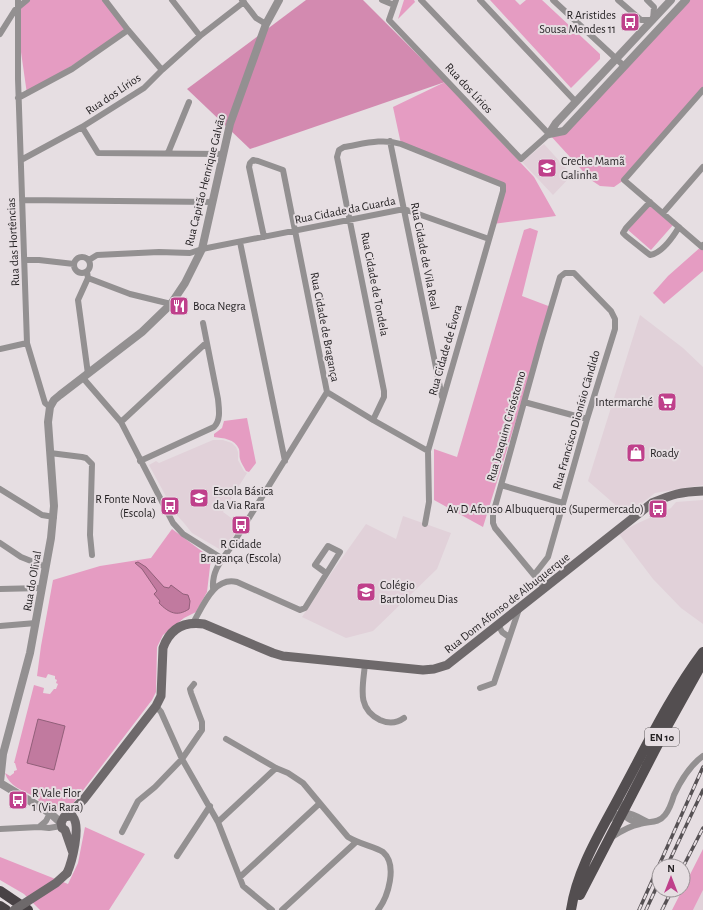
<svg xmlns="http://www.w3.org/2000/svg" width="703" height="910" font-family="'Alegreya Sans',sans-serif">
  <rect width="100%" height="100%" fill="#e6dee2"/>
  <path fill="#e1d1d9" d="M 544,144 L 572,175 L 553,195 L 522,162 Z
    M 640,315 L 683,348 L 703,367 L 703,485 L 655,493 L 627,515 L 588,481 Z
    M 213,440 L 223,440 L 232,443 L 236,447 L 238,452 L 238,460 L 244,471 L 247,473 L 223,512 L 241,525 L 225,549 L 221,550 L 192,533 L 184,523 L 175,513 L 149,465 L 156,461 L 159,463 Z
    M 703,500 L 703,624 L 681,608 L 653,579 L 619,534 L 634,525 L 671,508 L 676,502 Z
    M 403,516 L 451,533 L 437,569 L 373,631 L 346,638 L 302,617 L 332,572 L 366,524 L 396,539 Z
    M 703,890 L 703,910 L 693,910 Z"/>
  <path fill="#e59cc2" d="M 29,0 L 104,0 L 128,30 L 27,94 L 15,10 Z
    M 404,0 L 414,0 L 415,2 L 398,19 Z
    M 490,0 L 515,0 L 520,5 L 526,0 L 542,0 L 600,54 L 600,59 L 571,88 Z
    M 686,0 L 703,0 L 703,90 L 624,180 L 614,187 L 600,186 L 591,180 L 549,134 L 564,131 Z
    M 445,82 L 534,177 L 556,216 L 493,224 L 503,185 L 401,144 L 393,107 Z
    M 649,205 L 673,225 L 651,250 L 628,230 Z
    M 530,228 L 538,231 L 522,296 L 551,307 L 483,527 L 434,500 L 434,449 L 457,457 L 524,230 Z
    M 703,245 L 703,271 L 664,304 L 653,293 L 668,276 Z
    M 247,418 L 256,463 L 249,472 L 246,471 C 244,467 241,463 240,459 C 239,456 240,453 239,449 C 235,439 223,438 214,437 L 214,434 L 222,428 L 224,421 Z
    M 172,529 L 211,558 L 207,592 L 196,612 L 184,618 L 163,635 L 157,647 L 156,692 L 152,700 L 68,810 C 58,815 47,805 38,800 L 41,795 L 36,793 L 33,796 C 22,790 9,786 5,773 L 10,776 L 14,773 L 14,771 L 17,770 L 15,763 L 14,763 L 34,685 L 44,688 L 43,693 L 50,694 L 54,689 L 56,689 L 58,684 L 56,683 L 57,680 L 55,679 L 55,676 L 48,674 L 46,678 L 37,676 L 41,646 L 53,580 L 100,566 L 151,558 Z
    M 85,827 L 145,854 L 109,910 L 40,910 L 24,894 L 0,880 L 0,857 L 68,884 L 78,863 Z
    M 703,849 L 703,890 L 693,910 L 672,910 Z"/>
  <path fill="#d38ab0" d="M 306,0 L 363,0 L 445,82 L 250,149 L 187,89 Z"/>
  <path fill="#c17a9f" stroke="#915f79" d="M 138,562 L 146,567 L 164,587 L 169,588 L 171,585 L 183,594 L 188,595 L 190,601 L 189,609 C 177,617 169,613 159,603 L 160,601 L 154,594 L 157,591 L 142,569 L 135,563 Z
    M 38,719 L 65,726 L 54,770 L 27,763 Z"/>
  <g fill="none" stroke-linecap="round" stroke-linejoin="round">
    <path stroke="#939091" stroke-width="6" d="M 18,0 L 18,79 L 27,343 L 45,403 L 50,407
      M 105,0 L 128,30 L 162,70
      M 172,0 L 200,36
      M 242,0 L 256,18 L 266,24
      M 382,0 L 394,5
      M 396,0 L 389,20 L 521,159 L 549,134 L 421,0
      M 480,0 L 576,102
      M 553,0 L 624,66
      M 618,0 L 641,20 L 653,20
      M 647,0 L 654,7 L 653,20
      M 0,34 L 15,10 L 27,0
      M 703,90 L 624,180 L 702,247 L 703,245
      M 18,98 L 72,69 L 128,30
      M 82,127 L 98,153 L 222,154
      M 390,141 L 442,397
      M 168,153 L 189,102
      M 21,160 L 82,127 L 144,88 L 162,70 L 200,36 L 244,2
      M 22,200 L 212,202
      M 650,202 L 626,228 L 623,233 L 626,236 L 650,255 C 662,253 673,237 679,227
      M 663,213 L 703,167
      M 240,242 L 285,461
      M74 265a8 8 0 1 1 16 0a8 8 0 1 1-16 0Z
      M 25,260 L 39,260 L 74,264
      M 89,260 L 97,255 L 159,252 L 190,253 L 202,249 L 404,209 L 489,239
      M 87,272 L 88,278 L 130,294 L 171,304
      M 0,349 L 27,343
      M 88,374 L 78,300 L 88,278
      M 83,378 L 121,422 L 173,523 L 183,534 L 223,559
      M 327,392 L 373,420 L 428,451
      M 524,402 L 587,419
      M 373,420 L 384,397 L 384,391 L 337,157 L 339,150 L 344,147 C 363,144 382,138 401,144 L 503,185 L 503,191 L 428,451 L 429,502 L 425,524
      M 121,422 L 206,343
      M 50,453 L 82,457 L 86,458 L 92,464 L 90,535 L 92,555
      M 140,461 L 214,427 C 221,420 219,409 218,399 L 203,323
      M 501,485 L 563,503
      M 0,489 L 42,515 L 54,517
      M 0,543 L 21,557 L 46,567
      M 534,575 L 495,528 L 493,523 L 493,514 L 541,341 L 560,277 L 565,273 L 574,273 L 611,311 L 615,319 L 615,329 L 587,419 L 548,557 L 534,575 L 545,589
      M 213,588 C 212,570 221,561 231,547 L 327,392 L 283,170 L 258,161 L 253,160 L 250,163 L 249,167 L 264,237
      M 0,589 L 42,588
      M 193,623 C 203,606 214,576 237,582 L 300,610 L 305,608 L 340,552 L 328,546 L 315,565 L 326,573
      M 498,624 L 502,632 L 509,637
      M 0,626 L 36,623
      M 365,664 C 363,687 356,708 380,720 C 389,724 397,723 404,718
      M 480,688 L 494,683 L 519,609
      M 156,706 L 161,712 L 182,759 L 218,822 L 243,886 L 272,910
      M 226,739 L 276,768 L 288,773 L 303,783 L 348,837 C 359,844 376,847 383,852 C 398,865 388,897 378,910
      M 620,799 C 618,813 627,821 640,823
      M 609,820 C 623,806 634,815 648,822
      M 218,822 L 276,768
      M 39,827 L 46,821 L 50,813
      M 0,829 L 39,827 L 49,828 L 61,826
      M 122,832 L 138,801 L 155,787 L 182,759 L 202,730 L 202,722 L 191,693 L 190,689 L 194,684
      M 612,837 C 621,831 629,826 640,824 C 649,821 658,824 665,815 C 669,810 672,802 674,795 C 681,780 689,766 703,756
      M 177,856 L 210,806
      M 240,877 L 319,804
      M 282,910 L 356,842"/>
    <path stroke="#939091" stroke-width="8" d="M 549,134 L 564,131 L 686,0
      M 549,134 L 556,123 L 671,0
      M 0,782 L 3,754 L 30,653 L 51,538 L 54,506 L 48,422 L 50,407 L 54,400 L 60,395 L 142,332 L 171,304 L 185,283 L 202,249 L 230,124 L 266,24 L 279,0
      M 0,783 L 50,813 L 61,823"/>
    <path stroke="#6e696b" stroke-width="9" d="M 67,816 L 84,799 L 156,706 L 161,696 L 163,648 C 170,628 184,621 204,624 L 273,653 L 283,656 L 423,670 L 434,669 L 447,665 L 652,503 C 673,494 680,492 703,491
      M 67,873 C 72,862 81,827 73,817 L 69,816 L 64,817 L 61,823 L 62,828 L 65,830 L 73,853"/>
    <path stroke="#534e50" stroke-width="10" d="M 580,895 L 669,723 L 703,662
      M 571,910 C 577,869 601,831 620,795 C 646,747 670,696 703,652"/>
    <path stroke="#484245" stroke-width="10" d="M 0,891 L 28,910
      M 0,906 L 6,910"/>
    <g stroke="#565154" stroke-width="3.5">
      <path id="rail" d="M 667,866 L 703,790
        M 683,867 L 703,828
        M 639,910 L 703,767
        M 646,910 L 659,882
        M 662,910 L 672,890"/>
    </g>
    <use href="#rail" stroke="#e6dee2" stroke-width="2" stroke-dasharray="6" stroke-linecap="butt"/>
    <path stroke="#6e696b" stroke-width="9" d="M 14,910 L 56,883 L 67,873"/>
  </g>
  <defs>
    <g id="bus-square" transform="scale(1)"><rect x="-9" y="-9" width="18" height="18" rx="4" fill="#bf408b" stroke="#e6dee2"/><path d="M-5-6H5V4H4V6H2V4H-2V6H-4V4H-5ZM-3.5-4V0h7V-4ZM-3.5 1.2v1.5H-2V1.2ZM2 1.2v1.5H3.5V1.2Z" fill="#fff"/></g>
    <g id="school-square" transform="scale(1)"><rect x="-9" y="-9" width="18" height="18" rx="4" fill="#bf408b" stroke="#e6dee2"/><path d="M0-5L7-2L0 1L-7-2ZM-4 1L0 2.5L4 1V4Q0 6-4 4Z" fill="#fff"/></g>
    <g id="restaurant-square" transform="scale(1)"><rect x="-9" y="-9" width="18" height="18" rx="4" fill="#bf408b" stroke="#e6dee2"/><path d="M-5-6h1v4h1v-4h1v4h1v-4h1v5L-1.5 .5V6h-2V.5L-5-1ZM5-6V6H3V1.5H1.5Q1.5-4 5-6Z" fill="#fff"/></g>
    <g id="supermarket-square" transform="scale(1)"><rect x="-9" y="-9" width="18" height="18" rx="4" fill="#bf408b" stroke="#e6dee2"/><path d="M-6-5.5h2.5l.6 2H6L4.5 2H-2.5L-4.4-4H-6ZM-1.5 3.2a1.3 1.3 0 1 0 .1 0ZM3 3.2a1.3 1.3 0 1 0 .1 0Z" fill="#fff"/></g>
    <g id="shop-square" transform="scale(1)"><rect x="-9" y="-9" width="18" height="18" rx="4" fill="#bf408b" stroke="#e6dee2"/><path d="M-5-2.5h2.3a2.7 3.5 0 0 1 5.4 0H5L5.5 6h-11ZM-1.5-2.5h3a1.5 2.3 0 0 0-3 0Z" fill="#fff"/></g>
  </defs>
  <g fill-rule="evenodd">
    <use href="#bus-square" x="630" y="22"/>
    <use href="#school-square" x="547" y="168"/>
    <use href="#restaurant-square" x="179" y="306"/>
    <use href="#supermarket-square" x="667" y="402"/>
    <use href="#shop-square" x="636" y="453"/>
    <use href="#school-square" x="199" y="498"/>
    <use href="#bus-square" x="170" y="506"/>
    <use href="#bus-square" x="658" y="509"/>
    <use href="#bus-square" x="241" y="525"/>
    <use href="#school-square" x="366" y="592"/>
    <use href="#bus-square" x="18" y="800"/>
  </g>
  <g text-anchor="middle" dominant-baseline="central" stroke-width="4" stroke-linejoin="round" paint-order="stroke">
    <rect fill="#e6dee2" stroke="#5d585b" stroke-width="1" x="645" y="728" width="34" height="18" rx="3"/>
    <g font-size="11" font-weight="bold" fill="#221f21">
      <text x="662" y="737">EN 10</text>
    </g>
    <g font-size="12" fill="#221f21" stroke="#e6dee2" text-anchor="start">
      <text x="616" y="15" text-anchor="end">R Aristides<tspan x="616" dy="14">Sousa Mendes 11</tspan></text>
      <text x="561" y="161">Creche Mamã<tspan x="561" dy="14">Galinha</tspan></text>
      <text x="193" y="306">Boca Negra</text>
      <text x="653" y="402" text-anchor="end">Intermarché</text>
      <text x="650" y="453">Roady</text>
      <text x="213" y="491">Escola Básica<tspan x="213" dy="14">da Via Rara</tspan></text>
      <text x="156" y="499" text-anchor="end">R Fonte Nova<tspan x="156" dy="14">(Escola)</tspan></text>
      <text x="644" y="509" text-anchor="end">Av D Afonso Albuquerque (Supermercado)</text>
      <text x="241" y="544" text-anchor="middle">R Cidade<tspan x="241" dy="14">Bragança (Escola)</tspan></text>
      <text x="380" y="585">Colégio<tspan x="380" dy="14">Bartolomeu Dias</tspan></text>
      <text x="32" y="793">R Vale Flor<tspan x="32" dy="14">1 (Via Rara)</tspan></text>
    </g>
    <g font-size="12" fill="#221f21" stroke="#e6dee2">
      <text transform="translate(469 88) rotate(47)">Rua dos Lírios</text>
      <text transform="translate(113 94) rotate(-34)">Rua dos Lírios</text>
      <text transform="translate(205 180) rotate(-76)">Rua Capitão Henrique Galvão</text>
      <text transform="translate(345 210) rotate(-11)">Rua Cidade da Guarda</text>
      <text transform="translate(13 242) rotate(-93)">Rua das Hortências</text>
      <text transform="translate(425 256) rotate(79)">Rua Cidade de Vila Real</text>
      <text transform="translate(375 284) rotate(79)">Rua Cidade de Tondela</text>
      <text transform="translate(325 327) rotate(79)">Rua Cidade de Bragança</text>
      <text transform="translate(445 350) rotate(-74)">Rua Cidade de Évora</text>
      <text transform="translate(576 420) rotate(-74)">Rua Francisco Dionísio Cândido</text>
      <text transform="translate(506 426) rotate(-74)">Rua Joaquim Crisóstomo</text>
      <text transform="translate(32 581) rotate(-80)">Rua do Olival</text>
      <text transform="translate(507 603) rotate(-38)">Rua Dom Afonso de Albuquerque</text>
    </g>
  </g>
  <g transform="translate(671 878)"><circle r="19" fill="#e6dee2" stroke="#989295"/>
  <path d="M0-3L7 15L0 10L-7 15Z" fill="#bf408b"/>
  <text y="-6" font-size="11" font-weight="bold" text-anchor="middle" fill="#221f21">N</text>
  </g>
</svg>
